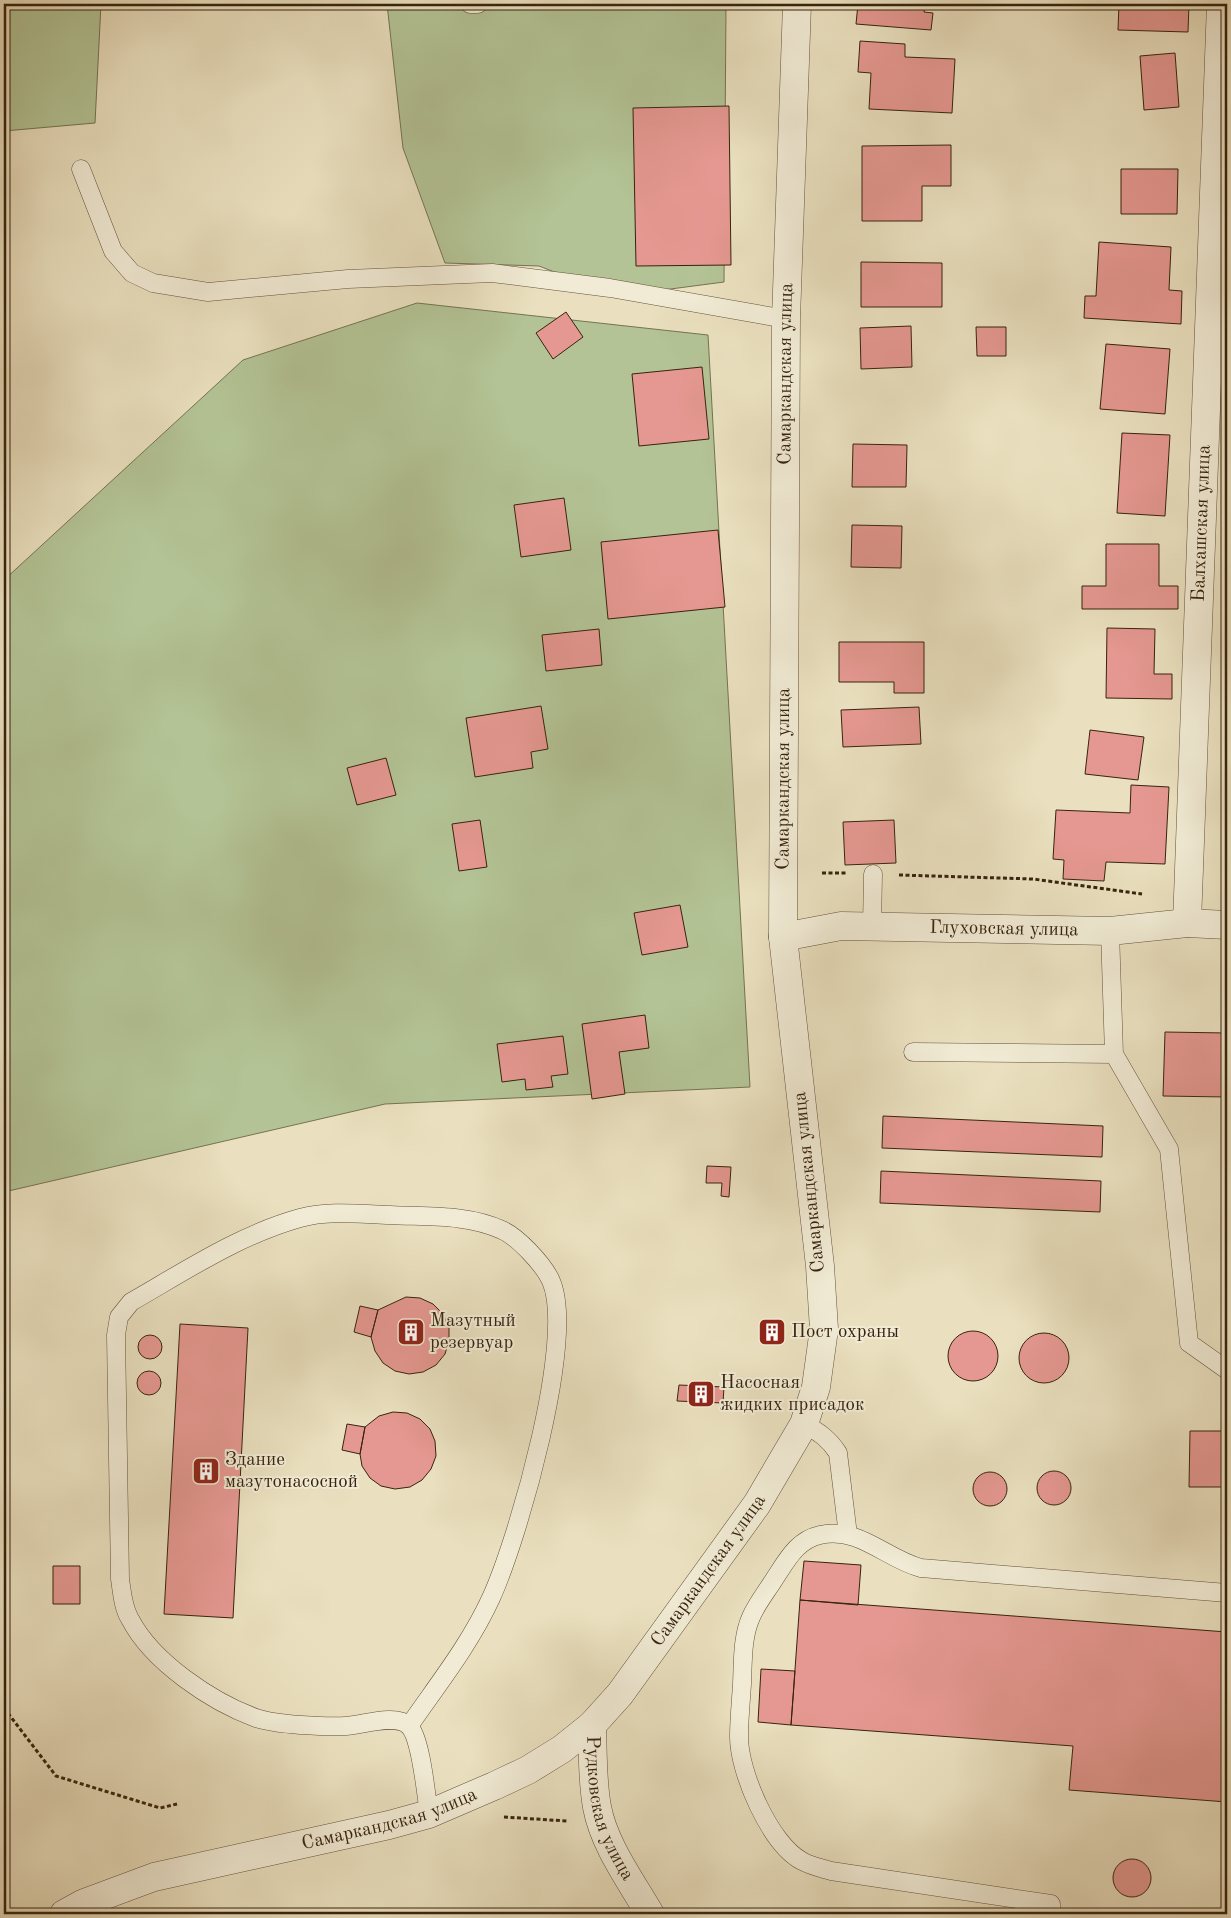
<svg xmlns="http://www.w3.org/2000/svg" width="1231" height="1918" font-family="'Old Standard TT',serif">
  <rect width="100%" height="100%" fill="#eae0bf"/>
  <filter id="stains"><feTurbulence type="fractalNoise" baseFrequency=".004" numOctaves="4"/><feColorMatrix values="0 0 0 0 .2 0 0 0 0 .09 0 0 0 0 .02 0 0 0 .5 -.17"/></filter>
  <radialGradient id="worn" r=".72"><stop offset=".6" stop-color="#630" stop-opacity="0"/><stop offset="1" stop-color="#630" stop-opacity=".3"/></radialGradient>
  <path fill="#b3c395" stroke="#757352" d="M 4,4 L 101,4 L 95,123 L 4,131 Z
    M 387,4 L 726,4 L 724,282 L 617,296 L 539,266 L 445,263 L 403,148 Z
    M 417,303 L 708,335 L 750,1087 L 385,1104 L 4,1192 L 4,580 L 243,360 Z"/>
  <path fill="#e59891" stroke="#37230f" d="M 858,4 L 925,4 L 924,12 L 933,13 L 931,30 L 856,24 Z
    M 1119,4 L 1189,4 L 1188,32 L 1118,30 Z
    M 860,41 L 905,44 L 905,57 L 955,59 L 952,113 L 869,109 L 871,73 L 858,72 Z
    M 1175,53 L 1179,107 L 1144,110 L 1140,56 Z
    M 729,106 L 731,265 L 636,266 L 633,108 Z
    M 951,145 L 951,186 L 922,186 L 922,221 L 862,221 L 862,146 Z
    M 1121,169 L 1178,169 L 1177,214 L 1121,214 Z
    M 1099,242 L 1171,247 L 1169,290 L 1182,291 L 1181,324 L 1084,318 L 1085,296 L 1096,296 Z
    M 861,262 L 942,263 L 942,307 L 861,307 Z
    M 566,312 L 583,337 L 553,359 L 536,333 Z
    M 911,326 L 912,367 L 861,369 L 860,328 Z
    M 976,327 L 1006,327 L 1006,356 L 977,356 Z
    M 1106,344 L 1170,349 L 1165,414 L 1100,409 Z
    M 702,367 L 709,439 L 639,446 L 632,374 Z
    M 1122,433 L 1170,435 L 1165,516 L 1117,513 Z
    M 853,444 L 907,445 L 906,487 L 852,487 Z
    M 564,498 L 571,550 L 521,557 L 514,505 Z
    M 852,525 L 902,526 L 901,568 L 851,567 Z
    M 718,530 L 725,607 L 608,619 L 601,542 Z
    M 1106,544 L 1159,544 L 1159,586 L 1178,586 L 1178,609 L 1082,609 L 1082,586 L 1106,586 Z
    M 1107,628 L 1155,629 L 1154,674 L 1172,674 L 1172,699 L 1106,698 Z
    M 599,629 L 602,665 L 546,671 L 542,635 Z
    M 839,642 L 924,642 L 924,693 L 894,693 L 894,682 L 839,682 Z
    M 541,706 L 548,749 L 531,752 L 533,768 L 475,777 L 466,718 Z
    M 919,707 L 921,744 L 843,747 L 841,710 Z
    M 1090,730 L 1144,737 L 1138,780 L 1085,774 Z
    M 386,758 L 396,795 L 357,805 L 347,768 Z
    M 1131,785 L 1169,787 L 1165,864 L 1106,862 L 1104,881 L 1063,879 L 1064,860 L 1053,859 L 1056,810 L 1130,813 Z
    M 480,820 L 487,867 L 459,871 L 452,824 Z
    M 894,820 L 896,863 L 845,865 L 843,822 Z
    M 680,905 L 688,947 L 642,955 L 634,913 Z
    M 645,1015 L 649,1048 L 619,1052 L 625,1094 L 592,1099 L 582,1024 Z
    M 1165,1032 L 1227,1033 L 1227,1317 L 1223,1317 L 1227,1097 L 1163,1096 Z
    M 563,1036 L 568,1074 L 551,1076 L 553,1087 L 526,1090 L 525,1079 L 502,1082 L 497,1044 Z
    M 883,1116 L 1103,1126 L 1102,1157 L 882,1148 Z
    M 707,1166 L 731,1167 L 729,1197 L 721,1196 L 722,1183 L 706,1183 Z
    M 881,1171 L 1101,1181 L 1100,1212 L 880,1203 Z
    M 406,1297 L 420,1298 L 433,1304 L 443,1314 L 449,1327 L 449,1341 L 445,1354 L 436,1365 L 423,1372 L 409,1374 L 395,1371 L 383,1363 L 375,1351 L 371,1337 L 378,1310 Z
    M 360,1306 L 378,1310 L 371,1337 L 354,1332 Z
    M 764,1323 L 782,1324 L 780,1342 L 763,1340 Z
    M 180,1324 L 248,1328 L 233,1618 L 164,1614 Z
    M948 1356a25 25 0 1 1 50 0a25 25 0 1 1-50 0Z
    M1019 1358a25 25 0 1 1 50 0a25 25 0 1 1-50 0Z
    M138 1347a12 12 0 1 1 24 0a12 12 0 1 1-24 0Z
    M137 1383a12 12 0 1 1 24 0a12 12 0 1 1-24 0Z
    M 679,1385 L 724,1387 L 723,1403 L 677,1401 Z
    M 393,1412 L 407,1413 L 420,1419 L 430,1429 L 435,1441 L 436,1456 L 431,1469 L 422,1480 L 410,1487 L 395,1489 L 381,1486 L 370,1478 L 362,1466 L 360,1454 L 365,1427 L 379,1416 Z
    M 347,1424 L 365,1427 L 360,1454 L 342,1450 Z
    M 1190,1431 L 1227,1431 L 1227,1487 L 1189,1487 Z
    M1037 1488a17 17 0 1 1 34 0a17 17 0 1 1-34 0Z
    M973 1489a17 17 0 1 1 34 0a17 17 0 1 1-34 0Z
    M 804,1561 L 861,1565 L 858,1605 L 800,1600 Z
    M 53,1566 L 80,1566 L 80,1604 L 53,1604 Z
    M 800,1600 L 1227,1632 L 1227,1802 L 1069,1790 L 1073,1746 L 791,1725 Z
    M 761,1669 L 795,1671 L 791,1725 L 758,1722 Z
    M1113 1878a19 19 0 1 1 38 0a19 19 0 1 1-38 0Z"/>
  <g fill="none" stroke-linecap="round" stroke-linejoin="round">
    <g stroke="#64523b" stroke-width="19">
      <path id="service" d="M 470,4 L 478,4
        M 81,169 L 113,251 L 132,273 L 153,283 L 208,292 L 348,279 L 492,273 L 610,288 L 786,319
        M 872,927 L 873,874
        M 913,1052 L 1114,1054 L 1110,931
        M 1114,1054 L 1169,1149 L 1189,1343 L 1227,1370
        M 804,1424 C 819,1432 829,1439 838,1453 L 848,1535
        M 409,1726 C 438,1684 470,1644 491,1598 C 518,1539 576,1338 551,1281 C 544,1265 518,1237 502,1230 C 467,1214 427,1217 390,1215 C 360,1214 329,1210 300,1218 C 239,1235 185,1271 131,1302 L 119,1317 L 116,1335 L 120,1579 C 122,1592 123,1608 130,1619 C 152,1662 212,1702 256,1718 C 270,1723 286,1724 301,1725 C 316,1726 332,1727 346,1726 C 362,1725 397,1713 409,1726 C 421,1738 426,1794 429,1814
        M 1051,1914 L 1051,1904 L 831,1871 C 821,1868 811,1866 802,1861 C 770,1844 739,1772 739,1737 C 739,1719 741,1701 742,1684 C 743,1662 742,1637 751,1617 C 757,1603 767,1591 775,1578 C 787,1560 797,1540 820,1535 C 859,1526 886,1559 921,1568 L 1227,1593"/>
    </g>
    <g stroke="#64523b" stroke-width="29">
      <g id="minor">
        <path id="s1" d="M 1187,923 L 1221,4"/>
        <path id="s2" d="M 783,937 L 841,926 L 1110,931 L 1187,923 L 1227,925"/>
        <path id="s3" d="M 592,1725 C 593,1752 592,1780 597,1807 C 604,1845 631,1881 650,1914"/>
      </g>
    </g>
    <g stroke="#64523b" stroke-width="29">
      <g id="tertiary">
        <path id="s4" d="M 64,1914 L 84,1903 L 154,1877 L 389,1825 L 429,1814 L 494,1786 L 528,1770 L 562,1749 L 592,1725 L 620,1694 L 757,1504 L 804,1424 L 816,1387 L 824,1329 L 820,1266 L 783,937 L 786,319 L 797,4"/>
      </g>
    </g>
    <path stroke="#37230f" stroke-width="3" stroke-dasharray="4 2.5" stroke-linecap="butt" d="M 822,873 L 846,873
      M 899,875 L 1033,879 L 1142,894
      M 4,1708 L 56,1776 L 160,1808 L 177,1804
      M 504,1817 L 567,1821"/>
    <use href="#service" stroke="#f1ebd5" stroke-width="18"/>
    <use href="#minor" stroke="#f1ebd5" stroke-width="28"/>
    <use href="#tertiary" stroke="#f1ebd5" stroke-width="28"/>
  </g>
  <defs>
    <g id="building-square" transform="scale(1.4375)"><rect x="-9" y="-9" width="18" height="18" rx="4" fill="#8f2418" stroke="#f1ebd5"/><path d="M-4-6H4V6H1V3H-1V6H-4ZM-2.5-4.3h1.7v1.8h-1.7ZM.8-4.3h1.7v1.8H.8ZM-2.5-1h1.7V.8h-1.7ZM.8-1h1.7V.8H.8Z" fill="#fff"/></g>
  </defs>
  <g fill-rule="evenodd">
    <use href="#building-square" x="411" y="1332"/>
    <use href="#building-square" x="772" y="1332"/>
    <use href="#building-square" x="701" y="1394"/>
    <use href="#building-square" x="206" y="1471"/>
  </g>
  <g text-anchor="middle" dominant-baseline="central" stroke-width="4" stroke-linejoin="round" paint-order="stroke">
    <g font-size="19" fill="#37230f" stroke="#f1ebd5">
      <text stroke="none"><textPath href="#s4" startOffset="1990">Самаркандская улица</textPath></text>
      <text stroke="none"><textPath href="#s1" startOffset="400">Балхашская улица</textPath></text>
      <text stroke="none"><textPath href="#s4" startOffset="1585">Самаркандская улица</textPath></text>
      <text stroke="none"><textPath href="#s2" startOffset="222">Глуховская улица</textPath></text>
      <text transform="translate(810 1182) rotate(-96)">Самаркандская улица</text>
      <text stroke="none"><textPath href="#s4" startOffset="760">Самаркандская улица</textPath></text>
      <text stroke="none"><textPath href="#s3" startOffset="86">Рудковская улица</textPath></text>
      <text stroke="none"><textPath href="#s4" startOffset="340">Самаркандская улица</textPath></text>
    </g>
    <g font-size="19" fill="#37230f" stroke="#f1ebd5" text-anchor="start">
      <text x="430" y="1321">Мазутный<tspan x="430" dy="22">резервуар</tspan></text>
      <text x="791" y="1332">Пост охраны</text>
      <text x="720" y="1383">Насосная<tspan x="720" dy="22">жидких присадок</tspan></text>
      <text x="225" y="1460">Здание<tspan x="225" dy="22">мазутонасосной</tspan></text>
    </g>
  </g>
  <rect width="1231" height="1918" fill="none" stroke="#eae0bf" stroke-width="20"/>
  <rect x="5" y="5" width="1221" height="1908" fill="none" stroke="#37230f" stroke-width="2.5"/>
  <rect x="10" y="10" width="1211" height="1898" fill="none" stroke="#37230f"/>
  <rect width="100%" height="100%" filter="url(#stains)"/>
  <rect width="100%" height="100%" fill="url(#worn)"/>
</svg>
